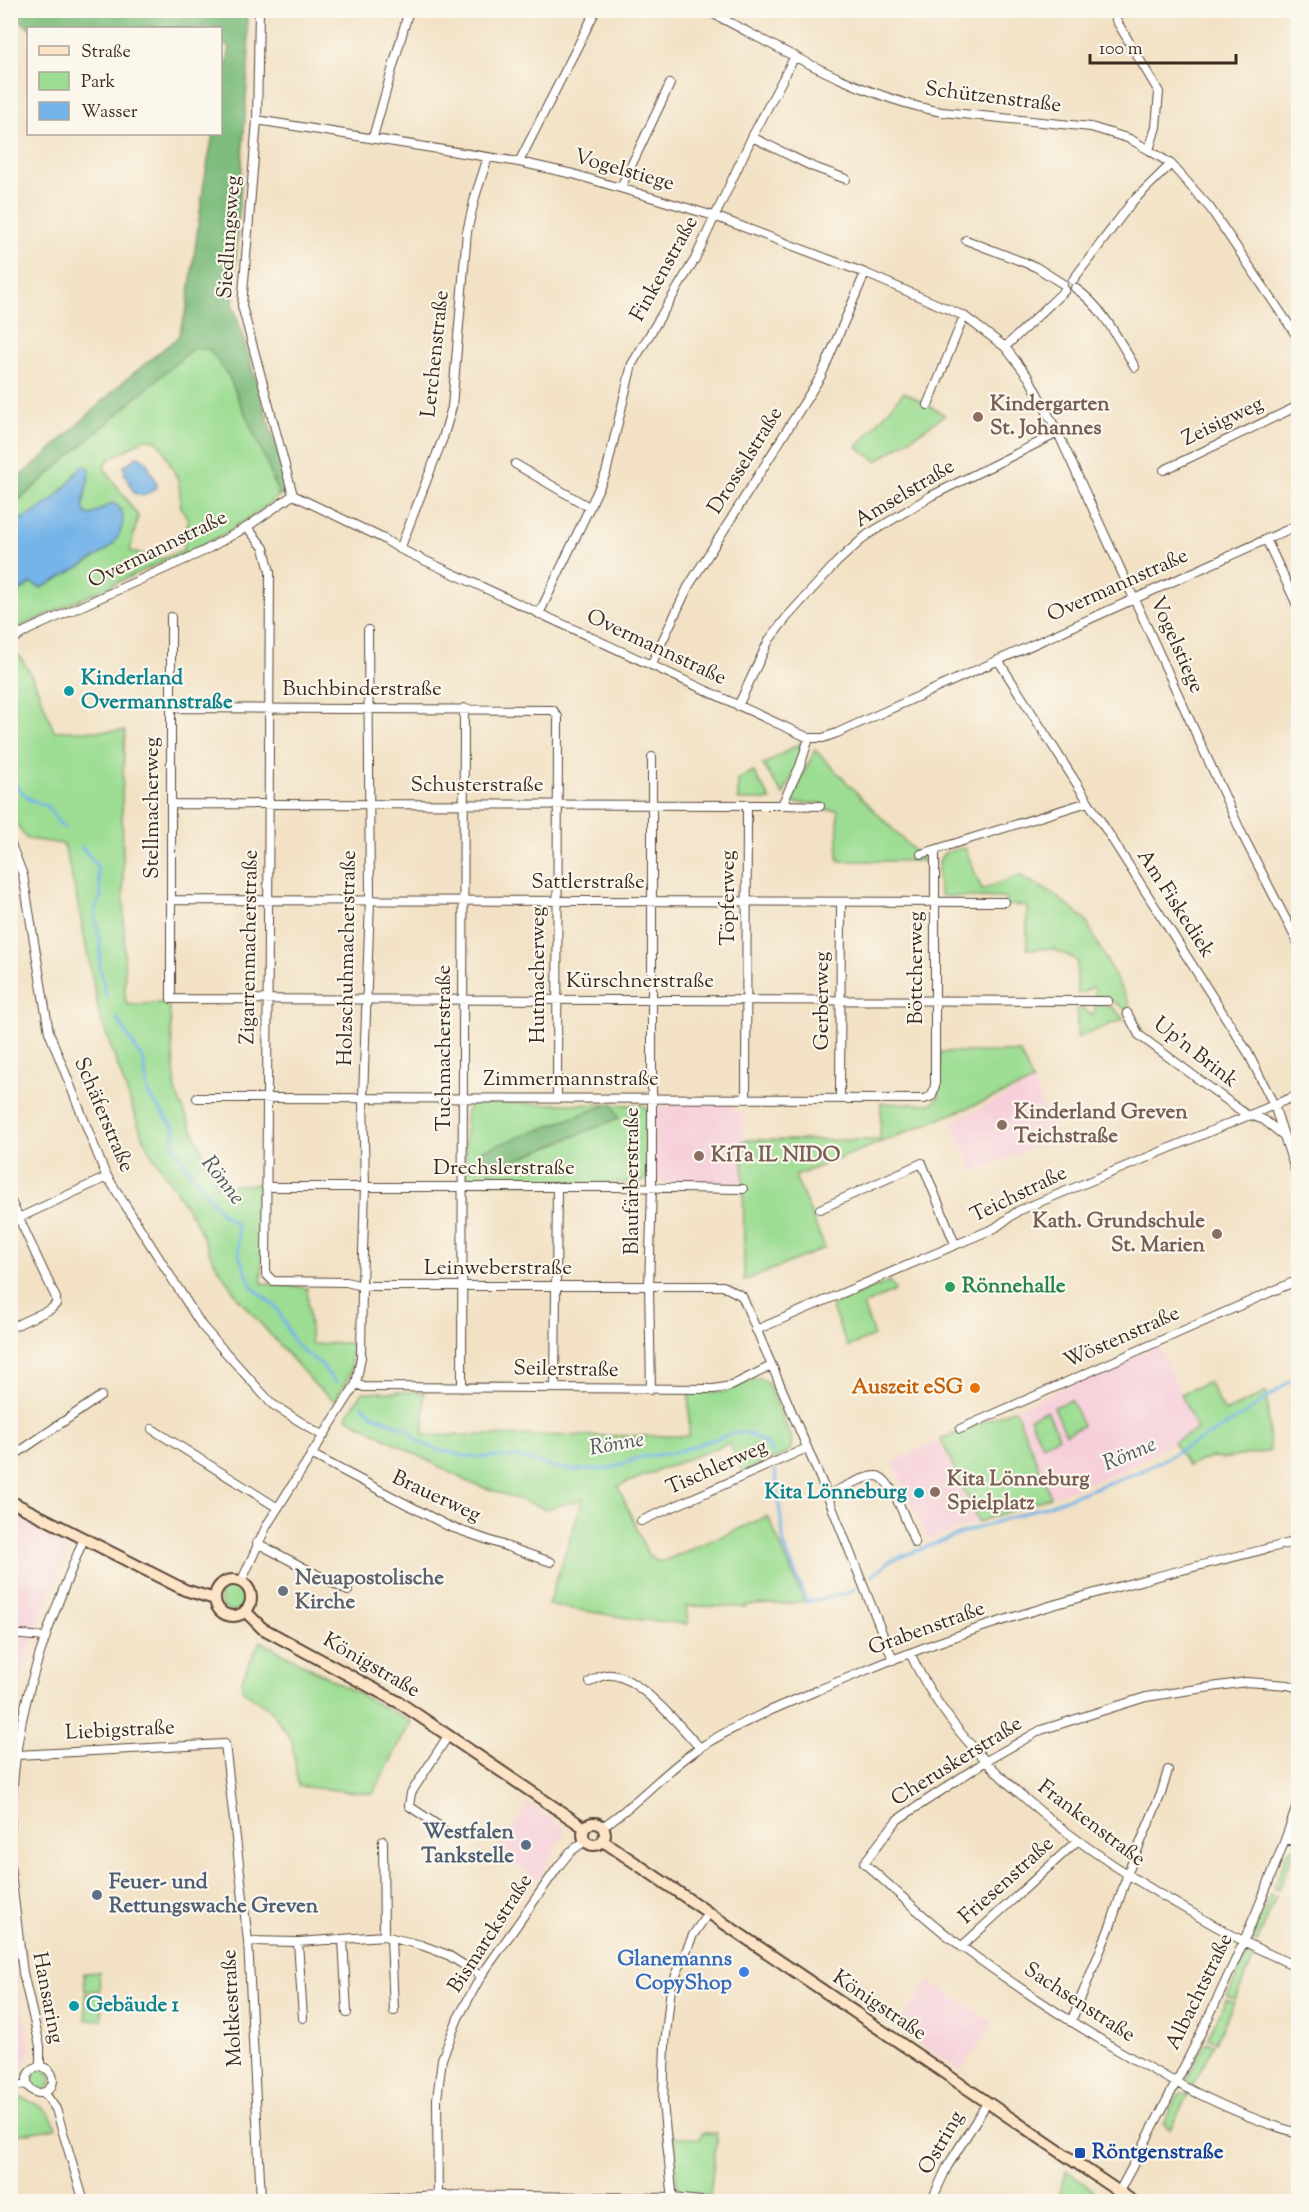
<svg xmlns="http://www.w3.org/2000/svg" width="1309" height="2212" font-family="'Sorts Mill Goudy',serif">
  <rect width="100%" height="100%" fill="#fbf7ec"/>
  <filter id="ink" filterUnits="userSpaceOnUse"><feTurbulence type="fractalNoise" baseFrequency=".0167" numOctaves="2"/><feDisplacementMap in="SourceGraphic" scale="12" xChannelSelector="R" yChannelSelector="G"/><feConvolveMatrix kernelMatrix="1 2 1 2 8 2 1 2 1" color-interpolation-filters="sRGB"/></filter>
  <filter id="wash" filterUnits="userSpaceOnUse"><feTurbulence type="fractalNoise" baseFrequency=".008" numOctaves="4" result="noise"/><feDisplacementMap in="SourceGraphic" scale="24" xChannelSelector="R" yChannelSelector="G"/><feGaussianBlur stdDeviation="1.35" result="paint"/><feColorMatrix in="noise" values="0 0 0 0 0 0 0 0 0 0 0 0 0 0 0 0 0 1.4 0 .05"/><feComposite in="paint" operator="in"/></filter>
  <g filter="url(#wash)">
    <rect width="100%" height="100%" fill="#f2e1c4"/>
    <path fill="#f6cfd9" d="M 1033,1082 L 1057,1138 L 974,1172 L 955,1127 L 950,1123 Z
      M 666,1103 L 733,1103 L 733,1113 L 743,1113 L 743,1184 L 666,1184 L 658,1180 L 655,1172 L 655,1114 L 659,1106 Z
      M 1159,1346 L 1197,1430 L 1123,1471 L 1051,1497 L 1015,1409 Z
      M 939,1440 L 977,1522 L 928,1541 L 893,1462 Z
      M 11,1507 L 73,1539 L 34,1632 L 15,1711 L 11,1739 Z
      M 529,1804 L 563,1827 L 565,1832 L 538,1880 L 497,1852 Z
      M 10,1974 L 13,1974 L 27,2028 L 30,2051 L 26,2062 L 17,2072 L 11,2075 Z
      M 929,1980 L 993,2023 L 961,2072 L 902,2031 L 906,2025 L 901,2021 Z"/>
    <path fill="#9cdd93" stroke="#6c8458" stroke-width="1.5" fill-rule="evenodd" d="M 209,348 L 228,375 L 266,461 L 279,496 C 241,525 208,547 162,562 L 11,631 L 11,598 L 31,582 L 41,588 L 90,560 L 104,507 L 98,512 L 91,515 L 85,513 L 83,506 L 90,469 L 81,467 C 57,500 46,507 11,526 L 11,507 L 192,349 ZM 145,439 L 156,440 L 163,449 L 179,482 L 181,507 L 188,520 L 183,550 L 162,559 L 130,551 L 138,516 L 104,468 L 108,460 Z
      M 904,392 L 945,415 L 877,461 L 857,447 Z
      M 10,650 C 28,654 47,714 54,731 L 125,731 L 122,798 L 125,996 L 127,1005 L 169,1002 L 176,1093 L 218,1186 L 260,1184 L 262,1283 L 307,1288 L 311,1344 L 352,1343 L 351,1372 L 335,1401 L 316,1386 L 238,1298 L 213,1260 L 195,1220 L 150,1152 L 142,1135 L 99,1013 L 77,899 L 64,844 L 27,839 L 11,817 Z
      M 800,743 L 802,743 C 802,761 790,779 783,795 L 763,765 Z
      M 815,750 L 923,860 L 933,857 L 933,861 L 838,861 L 838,810 L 823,810 L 823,803 L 790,803 Z
      M 753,771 L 771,800 L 738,800 L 738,780 Z
      M 965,848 L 982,890 L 1019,875 L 1053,894 L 1085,919 L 1143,1031 C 1128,1012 1122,1000 1095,997 L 1095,990 L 1092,987 L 1082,993 L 1077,993 L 1077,960 L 1053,949 L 1027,949 L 1027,906 L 1005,905 L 1005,898 L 941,896 C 938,887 935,859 945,853 C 951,850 959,849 965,848 Z
      M 1095,1004 L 1112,1007 L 1124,1019 L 1077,1038 L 1077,1008 L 1082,1008 L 1092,1015 L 1095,1012 Z
      M 940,1052 L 1020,1052 L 1033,1082 L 795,1176 L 825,1248 L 744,1281 L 743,1140 L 880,1140 L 881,1103 L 928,1104 L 933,1103 L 939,1097 Z
      M 476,1103 L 643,1105 L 648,1111 L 647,1174 L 644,1181 L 637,1183 L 470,1183 L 465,1178 L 466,1113 L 469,1106 Z
      M 890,1281 L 895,1290 L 893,1292 L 863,1305 L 874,1336 L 848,1347 L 831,1306 Z
      M 754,1379 L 762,1379 L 768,1384 L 792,1439 L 791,1449 L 787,1453 L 743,1472 L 729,1443 L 618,1486 L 649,1557 L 653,1556 L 655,1561 L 664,1561 L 768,1516 L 804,1601 L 784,1604 L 746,1605 L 746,1607 L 686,1606 L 688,1624 L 634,1619 L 548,1605 L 583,1499 L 547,1509 L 468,1482 L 346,1417 L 363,1392 L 424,1392 L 424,1435 L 689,1436 L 689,1392 L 724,1392 Z
      M 1208,1382 L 1225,1412 L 1267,1392 L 1270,1451 L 1222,1459 L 1211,1457 L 1188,1466 L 1173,1442 L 1197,1430 L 1181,1394 Z
      M 1071,1400 L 1083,1426 L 1066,1434 L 1054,1407 Z
      M 1015,1409 L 1051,1497 L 978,1522 L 941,1439 Z
      M 1047,1410 L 1059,1437 L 1042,1445 L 1030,1418 Z
      M220 1598a13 13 0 1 1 26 0a13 13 0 1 1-26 0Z
      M 260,1641 L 411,1722 L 373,1794 L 298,1786 L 292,1741 L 270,1709 L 243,1691 L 241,1681 Z
      M 1295,1847 L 1279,1890 L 1274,1888 L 1288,1850 Z
      M 1270,1895 L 1276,1897 L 1257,1942 L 1252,1940 Z
      M 1249,1953 L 1255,1955 L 1235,2000 L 1227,1996 Z
      M 99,1972 L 100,1990 L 85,1991 L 84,1973 Z
      M 100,1993 L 102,2019 L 86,2020 L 85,1994 Z
      M 1226,2000 L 1234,2003 L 1216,2042 L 1208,2038 Z
      M 1206,2042 L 1214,2045 L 1192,2087 L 1187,2084 L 1187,2079 Z
      M29 2080a11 11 0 1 1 22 0a11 11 0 1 1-22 0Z
      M 1183,2093 L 1189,2094 L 1170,2129 L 1163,2123 L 1179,2094 Z
      M 15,2095 C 36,2105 49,2105 56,2128 L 11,2136 L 11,2096 Z
      M 702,2133 L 717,2133 L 710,2196 L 677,2192 L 674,2136 L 700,2139 Z
      M 1066,2170 L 1101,2197 L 1099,2201 L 1057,2201 Z"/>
    <path fill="#7dbc7d" stroke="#5c734e" stroke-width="1.5" d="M 11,10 L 246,11 L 249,52 L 233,305 L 290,493 L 279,496 L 266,461 L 228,375 L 209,349 L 192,349 L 11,507 L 11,483 L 40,460 L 123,382 L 178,337 L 187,308 L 204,183 L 213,134 L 220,134 L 221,96 L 230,47 L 221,44 L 220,28 L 30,28 L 11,14 Z
      M 612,1103 L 619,1118 L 489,1171 L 481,1151 Z"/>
    <path fill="#74b4e8" stroke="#586f83" stroke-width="1.5" d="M 138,456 L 146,461 L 157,484 L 155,489 L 143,496 L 134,493 L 125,474 L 124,466 Z
      M 85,465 L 90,469 L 83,506 L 85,513 L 91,515 L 112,503 C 120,506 124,513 123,521 C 122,528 118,537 114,543 C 106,554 56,580 41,588 L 31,583 L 11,598 L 11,526 L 13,523 C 45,509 61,496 81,467 Z"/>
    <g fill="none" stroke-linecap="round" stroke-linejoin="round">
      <path stroke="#74b4e8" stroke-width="3" d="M 10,779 L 29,799 L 48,807 L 59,823 L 66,828
        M 82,847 L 97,866 L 101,896 L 95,912 L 95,918 L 100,940 L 100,967 L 106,996
        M 117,1018 L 144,1062 L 148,1094 L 175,1129 L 173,1144 L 192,1175 L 222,1214 L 237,1225 L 239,1255 L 252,1287 L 277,1308 L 294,1342 L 306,1354 L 321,1364 L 328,1374 L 336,1382
        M 362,1405 L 375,1416 L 408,1429 L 418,1441 L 435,1449 L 470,1457 L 515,1457 L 562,1469 L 576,1470 L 609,1469 L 641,1457 L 673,1453 L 737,1432 C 750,1432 765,1441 773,1453
        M 775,1470 L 784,1546 L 807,1602 L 848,1593 L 855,1588
        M 872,1576 L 890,1561 L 971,1530 L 1046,1506 L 1144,1470 L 1220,1429 L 1248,1412 L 1290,1381"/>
    </g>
  </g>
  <g filter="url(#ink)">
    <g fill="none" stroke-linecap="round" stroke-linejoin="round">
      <g stroke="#564537" stroke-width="10">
        <path id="street" d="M 259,10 L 257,120 L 242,306 L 293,495
          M 706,10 C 782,49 857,96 942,112 L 1091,127 L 1130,139 L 1149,150 L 1171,164 L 1210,208 L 1298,338
          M 1116,20 L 1159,92 L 1156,127 L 1149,150
          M 257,120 L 519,162 L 573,174 L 714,216 L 865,273 L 964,316 L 1005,347 L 1029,378 L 1058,433 L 1243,836 L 1298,943
          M 373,137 L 409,10
          M 752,137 L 811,166 L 846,179
          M 519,162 L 596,10
          M 621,187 L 670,84
          M 966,240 L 1036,267 L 1063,284
          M 1073,280 L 1132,202 L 1171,164
          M 1075,288 C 1103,307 1118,339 1135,367
          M 1005,347 L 1065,290
          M 928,405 L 964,316
          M 515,464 L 589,507
          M 1164,470 L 1298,406
          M 293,495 L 384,539 L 400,549 L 809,738 L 823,738 L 837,733 L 1298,525
          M 247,527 L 264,548 L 270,572 L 266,1274 L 273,1281 L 346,1282 L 362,1286 L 365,1186 L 363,1098 L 370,900 L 368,630
          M 1266,539 L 1298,607
          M 400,549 L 443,438 L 452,407 L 467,232 L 475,197 L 488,157
          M 539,614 L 606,473 L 632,364 L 695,259 L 752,137 L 795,56
          M 171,617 L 171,999 L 1108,1001
          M 10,641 L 28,630 L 202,552 L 247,527 L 293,495
          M 998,660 L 1247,1051 L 1274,1105 L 1298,1179
          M 651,665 L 688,587 L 821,376 L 865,273
          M 738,706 L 769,640 L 787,617 L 837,562 L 867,535 L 931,496 L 1058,433
          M 172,708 L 553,710 L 558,717 L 557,1098
          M 171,804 L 782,805 L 800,766 L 809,738
          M 782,805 L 820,806
          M 10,842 L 23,875 L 49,1032 L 105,1173 L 202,1326 L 272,1404 L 323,1436
          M 921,854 L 1088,802
          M 171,900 L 1005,902
          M 1127,1013 L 1139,1035 L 1248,1116
          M 197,1098 L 924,1099 L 932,1096 L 935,1085 L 935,851
          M 746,1099 L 747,805
          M 840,1099 L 841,902
          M 1251,1115 L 1264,1120 L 1283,1135
          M 266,1187 L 616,1187 L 743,1189
          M 10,1199 L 56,1298 L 56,1304 L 51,1309 L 10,1328
          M 820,1209 L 922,1163 L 955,1244
          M 10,1222 L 107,1177
          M 756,1330 L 995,1228 L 1018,1211 L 1298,1095
          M 356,1384 L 364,1387 L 714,1389 L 731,1386 L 771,1366
          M 555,1387 L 557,1187
          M 462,1388 L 464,708
          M 651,1390 L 649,1287 L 652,1187 L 652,757
          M 152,1429 L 278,1508
          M 960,1429 L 1298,1280
          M 311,1454 L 448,1526 L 551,1562
          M 10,1458 L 101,1396
          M 827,1495 C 842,1489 860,1477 876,1476 C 892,1476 909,1529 915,1543
          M 641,1521 L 807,1448
          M 257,1543 L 348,1591
          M 241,1582 L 267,1525 L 356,1384 L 361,1357 L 362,1286 L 723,1286 L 742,1296 L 824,1487 L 893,1660
          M 10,1634 L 45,1637
          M 910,1653 C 961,1766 1084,1852 1189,1911 C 1225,1932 1260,1951 1298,1967
          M 590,1682 C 597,1678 603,1674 612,1675 C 639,1677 682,1728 700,1748
          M 1298,1688 L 1288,1685 L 1246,1682 L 1184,1691 L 1146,1697 L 1041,1730 L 986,1761 L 897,1820 L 864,1863 C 896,1891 927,1921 961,1946 C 1012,1984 1066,2019 1121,2052 C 1174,2083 1238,2117 1298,2133
          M 17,1755 L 225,1744 L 248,1941 L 261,2199 L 329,2201 L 438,2195 L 673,2198 L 709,2202
          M 602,1827 C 638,1804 665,1770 701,1747 C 743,1720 793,1701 840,1681 C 899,1656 961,1633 1023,1614 C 1114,1586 1206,1564 1298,1541
          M 442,1828 L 409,1806 L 411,1793 L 448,1736
          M 10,1839 C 11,1800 14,1758 22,1720 C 35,1657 60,1597 84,1538
          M 1286,1839 L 1298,1843
          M 383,1841 L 384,1936
          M 10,1865 L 23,1973 L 40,2046 L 40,2066
          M 391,1938 L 394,2011
          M 343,1939 L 347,2013
          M 248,1941 L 298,1942 L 384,1936 L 421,1945 L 448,1955 L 481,1976
          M 298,1942 L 303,2018
          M 961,1947 L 1077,1841
          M 1071,2022 L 1111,1924 L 1129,1870 L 1161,1794 L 1168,1770
          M27 2080a13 13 0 1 1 26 0a13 13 0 1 1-26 0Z
          M 10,2086 L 28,2084
          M 44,2092 L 56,2109 L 84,2202
          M 673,2201 L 663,2103 L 665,2044 L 671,1987 L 693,1935 L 708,1913
          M 438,2202 L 437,2099 L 442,2059 L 458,2018 L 481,1976 L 558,1867 L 570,1852 L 585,1841
          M 931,2202 L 947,2167 L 987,2103
          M 1113,2202 C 1132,2169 1149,2134 1167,2100 C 1217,2004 1263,1906 1298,1803"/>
      </g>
      <g stroke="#564537" stroke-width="14">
        <path id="secondary" d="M 10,1501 L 185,1590 L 215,1599
          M215 1598a18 18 0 1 1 36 0a18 18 0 1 1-36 0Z
          M 245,1611 L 262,1628 L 400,1703 L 585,1828
          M583 1834a11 11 0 1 1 22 0a11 11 0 1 1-22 0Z
          M 603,1841 L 1134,2202"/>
      </g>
      <use href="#street" stroke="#fff" stroke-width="8"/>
      <use href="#secondary" stroke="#fee4c6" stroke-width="10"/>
    </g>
  </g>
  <g fill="#8d6e63" stroke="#fbf7ec" stroke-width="2">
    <circle cx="978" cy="417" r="6"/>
    <circle cx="1002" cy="1125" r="6"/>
    <circle cx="699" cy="1156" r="6"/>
    <circle cx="1217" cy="1234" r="6"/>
    <circle cx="935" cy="1492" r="6"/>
  </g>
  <g fill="#0f9aa8" stroke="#fbf7ec" stroke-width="2">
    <circle cx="69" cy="691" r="6"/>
    <circle cx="919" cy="1493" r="6"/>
    <circle cx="74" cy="2006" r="6"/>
  </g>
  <circle fill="#2e9e5b" stroke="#fbf7ec" stroke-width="2" cx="950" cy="1287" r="6"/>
  <circle fill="#e8710a" stroke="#fbf7ec" stroke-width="2" cx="975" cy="1388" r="6"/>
  <circle fill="#6b7280" stroke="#fbf7ec" stroke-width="2" cx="283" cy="1591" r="6"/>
  <g fill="#5c6f8a" stroke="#fbf7ec" stroke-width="2">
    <circle cx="526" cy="1845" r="6"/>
    <circle cx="97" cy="1895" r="6"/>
  </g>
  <circle fill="#3f7fe0" stroke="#fbf7ec" stroke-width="2" cx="744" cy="1972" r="6"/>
  <rect fill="#1a4fb4" stroke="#fbf7ec" stroke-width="2" x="1074" y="2147" width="12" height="12" rx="3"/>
  <g text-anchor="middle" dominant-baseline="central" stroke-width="4.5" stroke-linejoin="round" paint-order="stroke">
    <g font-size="21" fill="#3b2a1e" stroke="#fbf7ec">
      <text transform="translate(993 98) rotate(7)">Schützenstraße</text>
      <text transform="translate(624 171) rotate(16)">Vogelstiege</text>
      <text transform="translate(230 237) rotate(-86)">Siedlungsweg</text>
      <text transform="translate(665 269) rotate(-61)">Finkenstraße</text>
      <text transform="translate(436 354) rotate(-84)">Lerchenstraße</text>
      <text transform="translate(1223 422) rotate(-26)">Zeisigweg</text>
      <text transform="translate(746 461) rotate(-58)">Drosselstraße</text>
      <text transform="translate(905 494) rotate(-31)">Amselstraße</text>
      <text transform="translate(158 550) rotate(-26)">Overmannstraße</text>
      <text transform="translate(1118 586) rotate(-24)">Overmannstraße</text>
      <text transform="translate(1176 645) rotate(66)">Vogelstiege</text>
      <text transform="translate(656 648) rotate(25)">Overmannstraße</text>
      <text x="362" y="690">Buchbinderstraße</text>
      <text x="477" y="786">Schusterstraße</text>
      <text transform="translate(153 808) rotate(-90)">Stellmacherweg</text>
      <text x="588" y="883">Sattlerstraße</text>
      <text transform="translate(729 898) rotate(-90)">Töpferweg</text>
      <text transform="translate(1175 904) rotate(57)">Am Fiskediek</text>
      <text transform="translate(250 947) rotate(-89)">Zigarrenmacherstraße</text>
      <text transform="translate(348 958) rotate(-89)">Holzschuhmacherstraße</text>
      <text transform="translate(917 968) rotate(-90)">Böttcherweg</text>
      <text transform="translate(539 975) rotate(-90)">Hutmacherweg</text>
      <text x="640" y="982">Kürschnerstraße</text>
      <text transform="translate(823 1001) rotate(-90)">Gerberweg</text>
      <text transform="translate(445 1048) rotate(-90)">Tuchmacherstraße</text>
      <text transform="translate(1195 1053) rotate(38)">Up'n Brink</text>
      <text x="571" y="1080">Zimmermannstraße</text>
      <text transform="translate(103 1115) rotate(67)">Schäferstraße</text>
      <text x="504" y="1169">Drechslerstraße</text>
      <text transform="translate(633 1181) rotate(-90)">Blaufärberstraße</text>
      <text transform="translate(1019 1195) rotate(-26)">Teichstraße</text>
      <text x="498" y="1269">Leinweberstraße</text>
      <text transform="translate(1122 1338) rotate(-24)">Wöstenstraße</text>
      <text transform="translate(566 1370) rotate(1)">Seilerstraße</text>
      <text transform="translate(717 1468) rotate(-24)">Tischlerweg</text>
      <text transform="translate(436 1497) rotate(25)">Brauerweg</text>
      <text transform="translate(927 1629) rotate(-20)">Grabenstraße</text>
      <text transform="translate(371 1666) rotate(30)">Königstraße</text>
      <text transform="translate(120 1731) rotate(-3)">Liebigstraße</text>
      <text transform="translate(957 1762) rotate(-32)">Cheruskerstraße</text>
      <text transform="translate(1091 1824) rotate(37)">Frankenstraße</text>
      <text transform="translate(1007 1881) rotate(-42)">Friesenstraße</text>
      <text transform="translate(491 1934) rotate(-57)">Bismarckstraße</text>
      <text transform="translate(1200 1992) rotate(-64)">Albachtstraße</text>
      <text transform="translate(47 1998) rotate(79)">Hansaring</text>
      <text transform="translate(1079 2003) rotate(33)">Sachsenstraße</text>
      <text transform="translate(879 2006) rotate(34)">Königstraße</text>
      <text transform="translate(233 2008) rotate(-93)">Moltkestraße</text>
      <text transform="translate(942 2143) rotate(-60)">Ostring</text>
    </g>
    <g font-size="21" font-weight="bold" fill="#785e54" stroke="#fbf7ec" text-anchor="start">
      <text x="990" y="405">Kindergarten<tspan x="990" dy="24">St. Johannes</tspan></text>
      <text x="1014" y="1113">Kinderland Greven<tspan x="1014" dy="24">Teichstraße</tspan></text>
      <text x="711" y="1156">KiTa IL NIDO</text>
      <text x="1205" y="1222" text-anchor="end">Kath. Grundschule<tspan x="1205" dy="24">St. Marien</tspan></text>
      <text x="947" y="1480">Kita Lönneburg<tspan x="947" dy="24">Spielplatz</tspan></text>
    </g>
    <g font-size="21" font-weight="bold" fill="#0d838f" stroke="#fbf7ec" text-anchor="start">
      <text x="81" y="679">Kinderland<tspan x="81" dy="24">Overmannstraße</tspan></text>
      <text x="907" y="1493" text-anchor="end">Kita Lönneburg</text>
      <text x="86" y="2006">Gebäude 1</text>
    </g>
    <g font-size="21" font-weight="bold" fill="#27864d" stroke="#fbf7ec" text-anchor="start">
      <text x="962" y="1287">Rönnehalle</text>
    </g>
    <g font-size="21" font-weight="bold" fill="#c56008" stroke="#fbf7ec" text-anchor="end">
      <text x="963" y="1388">Auszeit eSG</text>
    </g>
    <g font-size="21" font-weight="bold" fill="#5b616d" stroke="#fbf7ec" text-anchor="start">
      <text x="295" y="1579">Neuapostolische<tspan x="295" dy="24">Kirche</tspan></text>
    </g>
    <g font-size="21" font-weight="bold" fill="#4e5e75" stroke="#fbf7ec" text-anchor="end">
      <text x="514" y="1833">Westfalen<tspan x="514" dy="24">Tankstelle</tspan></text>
      <text x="109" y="1883" text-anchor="start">Feuer- und<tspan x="109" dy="24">Rettungswache Greven</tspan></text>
    </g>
    <g font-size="21" font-weight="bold" fill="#366cbe" stroke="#fbf7ec" text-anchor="end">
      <text x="732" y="1960">Glanemanns<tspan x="732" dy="24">CopyShop</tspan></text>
    </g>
    <g font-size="21" font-weight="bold" fill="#164399" stroke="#fbf7ec" text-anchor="start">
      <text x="1092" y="2153">Röntgenstraße</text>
    </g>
    <g font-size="22" font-style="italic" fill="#4f5a65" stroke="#fbf7ec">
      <text transform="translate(222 1181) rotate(52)">Rönne</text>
      <text transform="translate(617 1445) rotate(-10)">Rönne</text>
      <text transform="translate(1130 1455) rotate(-23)">Rönne</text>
    </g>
  </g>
  <rect width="1309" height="2212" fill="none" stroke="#fbf7ec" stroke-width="36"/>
  <rect x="27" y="27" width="195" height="108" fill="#fbf7ec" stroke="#aea59a" stroke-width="1.5"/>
  <rect x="39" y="46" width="30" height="9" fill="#fee4c6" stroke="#aea59a" stroke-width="1.5"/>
  <text x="81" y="57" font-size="18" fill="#3b2a1e">Straße</text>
  <rect x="39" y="72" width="30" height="18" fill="#9cdd93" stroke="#aea59a" stroke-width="1.5"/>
  <text x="81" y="87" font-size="18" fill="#3b2a1e">Park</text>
  <rect x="39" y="102" width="30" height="18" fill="#74b4e8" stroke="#aea59a" stroke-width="1.5"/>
  <text x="81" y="117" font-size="18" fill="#3b2a1e">Wasser</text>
  <path d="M1090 54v9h146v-9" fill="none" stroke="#3b2a1e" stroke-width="3"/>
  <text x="1099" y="54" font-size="18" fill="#3b2a1e" stroke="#fbf7ec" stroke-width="4.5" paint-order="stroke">100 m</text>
</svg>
